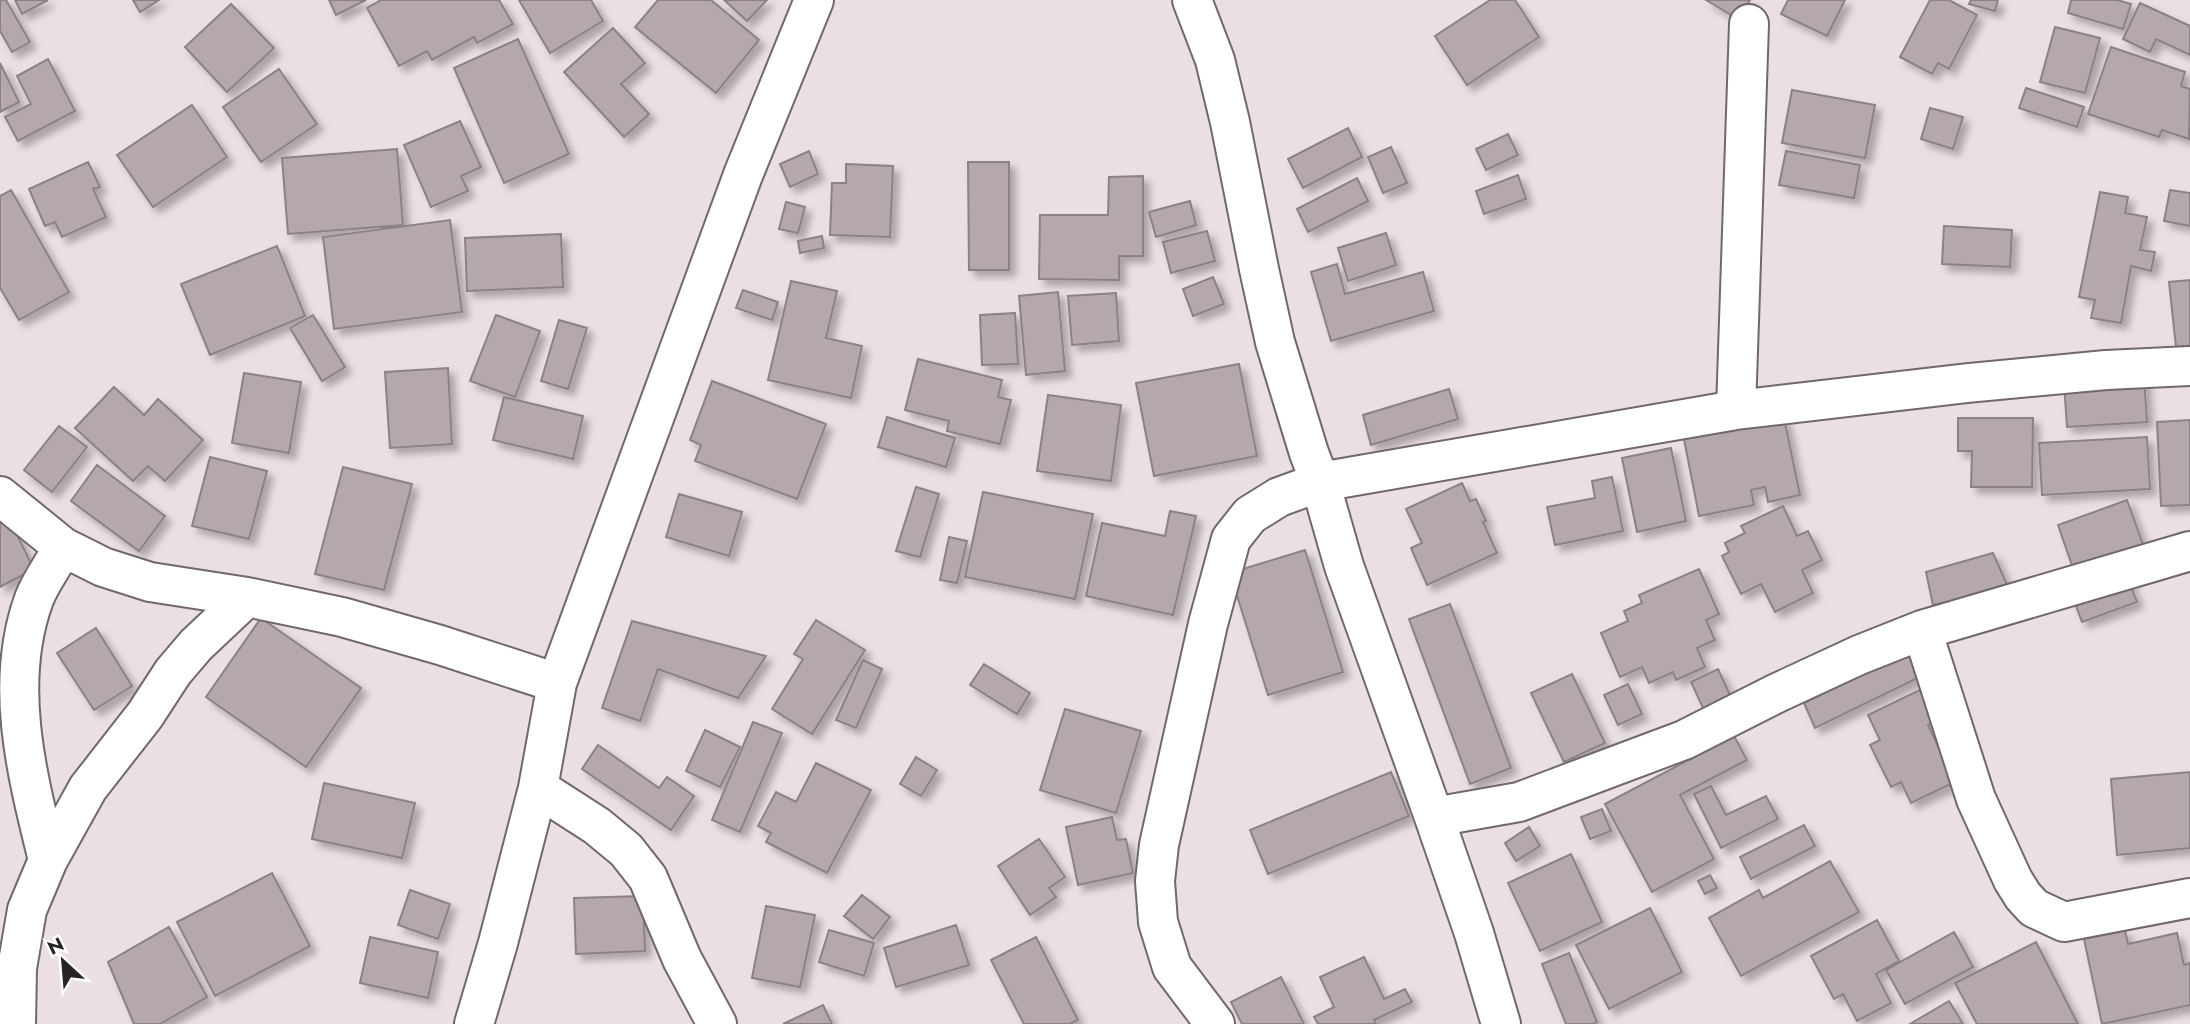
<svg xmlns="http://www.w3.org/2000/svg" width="2190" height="1024" font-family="Jost,sans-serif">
  <defs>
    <filter id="shadow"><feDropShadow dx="6" dy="6" stdDeviation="3.5" flood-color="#0004"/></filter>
  </defs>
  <rect width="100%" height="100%" fill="#eadfe1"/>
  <path fill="#b4a8ab" stroke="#8c8284" stroke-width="2" filter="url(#shadow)" d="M 0,0 L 6,0 L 30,42 L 12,52 L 0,31 Z
    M 15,0 L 48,0 L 22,14 Z
    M 133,0 L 159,0 L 140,12 Z
    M 329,0 L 366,0 L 336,15 Z
    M 381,0 L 499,0 L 513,24 L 477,43 L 474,37 L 432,60 L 427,51 L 399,66 L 367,8 Z
    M 519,0 L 591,0 L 603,21 L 550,53 Z
    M 658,0 L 711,0 L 759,40 L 716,93 L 635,27 Z
    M 724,0 L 767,0 L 747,21 Z
    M 1490,0 L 1515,0 L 1539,37 L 1467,85 L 1435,36 Z
    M 1706,0 L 1750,0 L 1738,19 Z
    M 1788,0 L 1845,0 L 1827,36 L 1781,14 Z
    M 1930,0 L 1949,0 L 1977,15 L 1949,69 L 1938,63 L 1932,74 L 1900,57 Z
    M 1971,0 L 1998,0 L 1995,11 L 1969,4 Z
    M 2071,0 L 2117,0 L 2131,4 L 2123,29 L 2068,13 Z
    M 2140,3 L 2190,26 L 2190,55 L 2156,39 L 2150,52 L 2123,39 Z
    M 231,4 L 274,48 L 227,92 L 185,47 Z
    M 2055,27 L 2100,38 L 2085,93 L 2040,82 Z
    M 613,28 L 645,63 L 621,84 L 649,114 L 624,137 L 564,72 Z
    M 518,39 L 569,154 L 504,183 L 454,68 Z
    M 2111,47 L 2185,72 L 2181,86 L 2190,89 L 2189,139 L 2162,130 L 2159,137 L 2088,114 Z
    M 48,59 L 75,111 L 18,141 L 5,117 L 31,104 L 17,76 Z
    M 0,63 L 19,102 L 0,112 Z
    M 279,69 L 317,124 L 261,162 L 223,107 Z
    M 2026,88 L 2084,107 L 2077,127 L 2019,108 Z
    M 1792,90 L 1875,105 L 1865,158 L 1782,143 Z
    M 192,105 L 227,157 L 153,207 L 117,155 Z
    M 1930,108 L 1963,117 L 1953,149 L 1921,139 Z
    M 460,121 L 481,167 L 461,176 L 468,191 L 431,207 L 404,145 Z
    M 1348,128 L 1362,157 L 1303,188 L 1288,159 Z
    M 1508,134 L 1518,155 L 1486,170 L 1476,149 Z
    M 1391,147 L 1407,183 L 1383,193 L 1368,157 Z
    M 397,149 L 403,225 L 288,234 L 282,158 Z
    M 809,151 L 818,174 L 790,187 L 780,164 Z
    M 1786,151 L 1860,165 L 1854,198 L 1779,185 Z
    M 88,162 L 100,187 L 93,189 L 106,217 L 62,237 L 55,222 L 45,226 L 29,189 Z
    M 968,162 L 1009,162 L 1009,270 L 969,270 Z
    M 846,164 L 893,166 L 890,237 L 830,235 L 832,183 L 846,183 Z
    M 1518,175 L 1526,199 L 1484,214 L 1476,191 Z
    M 1143,176 L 1143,256 L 1119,256 L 1119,280 L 1039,279 L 1040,215 L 1108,215 L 1109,177 Z
    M 1357,178 L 1368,201 L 1308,232 L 1297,209 Z
    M 11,190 L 69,292 L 19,320 L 0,288 L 0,196 Z
    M 2170,190 L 2190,193 L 2190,226 L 2164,221 Z
    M 2100,192 L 2128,197 L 2125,213 L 2147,217 L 2140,250 L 2155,252 L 2151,271 L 2131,266 L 2121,323 L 2091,318 L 2095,300 L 2079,297 Z
    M 1190,201 L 1196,225 L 1156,237 L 1149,212 Z
    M 786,202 L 805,207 L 798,233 L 779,229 Z
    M 450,220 L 462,312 L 334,329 L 323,237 Z
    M 1944,226 L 2012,230 L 2010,267 L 1942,264 Z
    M 1207,231 L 1215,261 L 1171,273 L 1163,242 Z
    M 1386,233 L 1396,265 L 1348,281 L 1338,248 Z
    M 561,234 L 563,287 L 467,291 L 465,238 Z
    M 822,236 L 824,248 L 800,253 L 798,241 Z
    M 277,246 L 305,316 L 210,355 L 181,284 Z
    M 1337,264 L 1345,294 L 1423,272 L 1434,311 L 1331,341 L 1311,272 Z
    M 1213,277 L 1224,304 L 1193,316 L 1183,289 Z
    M 2190,280 L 2190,346 L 2176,347 L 2169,282 Z
    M 791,281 L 837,291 L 826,338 L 862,346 L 851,398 L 768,380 Z
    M 743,290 L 778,302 L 772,320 L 736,308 Z
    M 1058,292 L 1065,371 L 1026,375 L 1019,296 Z
    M 1116,293 L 1119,341 L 1072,345 L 1068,296 Z
    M 1015,313 L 1018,364 L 982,365 L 980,315 Z
    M 313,315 L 345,367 L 322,381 L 290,328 Z
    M 496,315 L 540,331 L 515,397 L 470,381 Z
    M 559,320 L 587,328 L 568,389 L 541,381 Z
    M 918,359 L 1002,380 L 998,397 L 1011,400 L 1000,444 L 947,431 L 949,421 L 905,410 Z
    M 1239,364 L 1257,456 L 1154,476 L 1136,383 Z
    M 448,368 L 452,444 L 390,448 L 385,372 Z
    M 244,373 L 301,382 L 289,453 L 232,443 Z
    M 2144,377 L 2147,422 L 2067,427 L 2064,383 Z
    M 712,381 L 826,424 L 797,499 L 695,461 L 701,445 L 690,440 Z
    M 114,387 L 144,415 L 158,399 L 203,440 L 165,481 L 148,466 L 133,481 L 75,428 Z
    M 1449,389 L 1458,419 L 1371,445 L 1363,415 Z
    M 1048,395 L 1121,405 L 1111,481 L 1037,471 Z
    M 504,397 L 583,416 L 573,459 L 493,440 Z
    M 887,417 L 955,438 L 946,467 L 878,447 Z
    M 1784,418 L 1800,495 L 1768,502 L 1765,487 L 1751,490 L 1754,505 L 1699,516 L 1683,434 Z
    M 1958,418 L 2033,418 L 2032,487 L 1971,487 L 1972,451 L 1958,451 Z
    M 2190,420 L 2190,505 L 2161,506 L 2157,422 Z
    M 59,426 L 87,447 L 52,492 L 24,470 Z
    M 2147,437 L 2150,489 L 2042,495 L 2039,443 Z
    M 1671,448 L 1686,521 L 1637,532 L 1622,458 Z
    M 210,457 L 267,471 L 249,539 L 192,526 Z
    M 97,465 L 165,516 L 139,551 L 71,501 Z
    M 343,467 L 412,484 L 384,590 L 315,574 Z
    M 1612,477 L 1623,531 L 1555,545 L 1547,507 L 1595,498 L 1592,481 Z
    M 1462,483 L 1470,501 L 1476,499 L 1486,521 L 1483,522 L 1497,553 L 1427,585 L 1411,548 L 1422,543 L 1406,509 Z
    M 916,487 L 939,494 L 920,557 L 896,551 Z
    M 983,492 L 1093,514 L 1075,599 L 965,577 Z
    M 679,494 L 742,512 L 729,556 L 666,537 Z
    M 2127,500 L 2145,550 L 2075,574 L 2058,525 Z
    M 1783,506 L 1797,536 L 1808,531 L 1822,560 L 1802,570 L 1813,593 L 1775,612 L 1761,584 L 1741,594 L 1722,556 L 1729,552 L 1725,543 L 1745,533 L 1741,526 Z
    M 1170,511 L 1196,516 L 1173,615 L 1086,596 L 1102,523 L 1165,536 Z
    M 9,519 L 34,569 L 0,587 L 0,524 Z
    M 949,537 L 967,541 L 957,583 L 940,580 Z
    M 1305,550 L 1343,672 L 1268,695 L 1230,573 Z
    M 1993,553 L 2009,589 L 1933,605 L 1926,572 Z
    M 1699,569 L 1719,614 L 1706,620 L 1715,640 L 1697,648 L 1705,667 L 1676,680 L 1673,672 L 1649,683 L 1642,667 L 1620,677 L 1601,633 L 1628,621 L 1624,611 L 1642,603 L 1639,595 Z
    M 2126,574 L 2137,602 L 2082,622 L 2072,595 Z
    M 1450,604 L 1511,768 L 1470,784 L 1409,619 Z
    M 261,618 L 361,688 L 306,767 L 206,697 Z
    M 816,620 L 865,650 L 812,734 L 772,709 L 803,659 L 794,654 Z
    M 632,621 L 766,656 L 738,698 L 658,669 L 640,721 L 602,708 Z
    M 96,628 L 132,686 L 94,710 L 57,653 Z
    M 1916,648 L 1928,673 L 1815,728 L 1804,703 Z
    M 863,660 L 882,669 L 856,728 L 836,720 Z
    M 984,664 L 1030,693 L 1017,714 L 970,685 Z
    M 1718,669 L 1731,697 L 1704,710 L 1691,682 Z
    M 1572,674 L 1605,743 L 1564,762 L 1531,693 Z
    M 1628,684 L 1642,714 L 1618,725 L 1604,695 Z
    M 1930,685 L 1945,716 L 1928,725 L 1955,782 L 1911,803 L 1901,782 L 1891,787 L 1870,745 L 1880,740 L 1868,715 Z
    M 1065,709 L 1141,731 L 1116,813 L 1040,790 Z
    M 753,722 L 782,733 L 740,832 L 712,820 Z
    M 705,730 L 740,747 L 720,787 L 686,771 Z
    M 1734,736 L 1747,760 L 1680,795 L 1714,859 L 1652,892 L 1605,804 Z
    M 598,745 L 659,788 L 667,777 L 694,796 L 671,830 L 582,769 Z
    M 916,757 L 937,770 L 921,796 L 900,784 Z
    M 816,763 L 871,790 L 827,873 L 766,842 L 771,833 L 758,826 L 776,792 L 796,802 Z
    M 1391,772 L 1409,816 L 1268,874 L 1250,830 Z
    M 2190,772 L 2190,848 L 2117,855 L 2111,779 Z
    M 324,783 L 415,803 L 402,858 L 312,839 Z
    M 1711,786 L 1726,815 L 1766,796 L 1778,819 L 1721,848 L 1694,794 Z
    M 1602,809 L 1611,831 L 1590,839 L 1581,817 Z
    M 1112,817 L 1117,840 L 1126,839 L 1133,873 L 1078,885 L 1066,827 Z
    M 1804,825 L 1815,846 L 1751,879 L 1740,857 Z
    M 1529,827 L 1540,846 L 1516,861 L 1505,843 Z
    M 1039,839 L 1065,877 L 1049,888 L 1056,897 L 1030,915 L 998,866 Z
    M 1571,854 L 1602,922 L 1540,951 L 1508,883 Z
    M 1830,861 L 1859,912 L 1741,976 L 1709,918 L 1759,890 L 1763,898 Z
    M 272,873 L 310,946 L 215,996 L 177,922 Z
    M 1710,875 L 1717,888 L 1705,894 L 1698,881 Z
    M 410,890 L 450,904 L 438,939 L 398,925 Z
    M 862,895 L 890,917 L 873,939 L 844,916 Z
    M 643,896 L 645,951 L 576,954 L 574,898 Z
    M 766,906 L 815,915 L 800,987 L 752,978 Z
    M 1650,908 L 1682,972 L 1609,1009 L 1576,945 Z
    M 1877,920 L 1899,961 L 1876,974 L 1891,1003 L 1857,1021 L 1843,994 L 1834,999 L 1811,956 Z
    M 956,925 L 969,965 L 896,987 L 884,948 Z
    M 169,927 L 207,997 L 160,1024 L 134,1024 L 108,962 Z
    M 829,930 L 874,943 L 864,976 L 819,962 Z
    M 2125,930 L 2128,944 L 2177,933 L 2184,965 L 2190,963 L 2190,1005 L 2102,1024 L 2084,939 Z
    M 1954,932 L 1973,967 L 1905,1004 L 1886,970 Z
    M 370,937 L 438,952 L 428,998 L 360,983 Z
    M 1036,937 L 1078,1020 L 1069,1024 L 1024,1024 L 991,960 Z
    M 2036,942 L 2078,1024 L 1977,1024 L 1955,983 Z
    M 1569,953 L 1597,1022 L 1593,1024 L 1566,1024 L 1542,964 Z
    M 1364,957 L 1384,999 L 1405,989 L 1412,1002 L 1374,1020 L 1376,1024 L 1318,1024 L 1314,1017 L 1334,1007 L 1320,977 Z
    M 1281,977 L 1304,1024 L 1242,1024 L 1231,1002 Z
    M 1949,1001 L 1963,1024 L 1910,1024 Z
    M 823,1005 L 832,1024 L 783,1024 Z"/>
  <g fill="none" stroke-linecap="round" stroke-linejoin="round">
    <g stroke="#72686a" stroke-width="42">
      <path id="minor" d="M 1192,0 L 1215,60 L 1230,122 L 1259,269 L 1275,342 L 1309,453 L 1320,482 L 1344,566 L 1434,817 L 1474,933 L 1501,1024
        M 1736,410 L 1749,24
        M 0,496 L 63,547 L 103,567 L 150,582 L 247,597 L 342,617 L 440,645 L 557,683
        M 1922,630 L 1976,799 L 2013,880 L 2023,896 L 2034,908 L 2064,922 L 2190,898
        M 538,788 L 597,826 L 626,850 L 648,878 L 682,959 L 717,1024
        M 1434,817 L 1519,802 L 1604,770 L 1684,740 L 1777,693 L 1859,655 L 1922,630 L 2190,551
        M 48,860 C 27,775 3,684 34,599 C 41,581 54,564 63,547
        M 16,1024 L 17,968 L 27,910 L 48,860 L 88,788 L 145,715 L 173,672 L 196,645 L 247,597
        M 474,1024 L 498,943 L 538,788 L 557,683 L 743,175 L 814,0
        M 1215,1024 L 1172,967 L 1158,922 L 1155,881 L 1159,845 L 1208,624 L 1231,539 L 1250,515 L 1279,497 L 1320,482 L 1736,410 L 1968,383 L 2106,370 L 2190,366"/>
    </g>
    <use href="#minor" stroke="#fff" stroke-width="38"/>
  </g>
  <g transform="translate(63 961) rotate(334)" stroke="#ffffff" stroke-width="5" paint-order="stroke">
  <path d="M0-5L12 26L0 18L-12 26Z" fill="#272324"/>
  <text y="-10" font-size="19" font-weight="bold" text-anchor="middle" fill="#272324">N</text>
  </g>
</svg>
